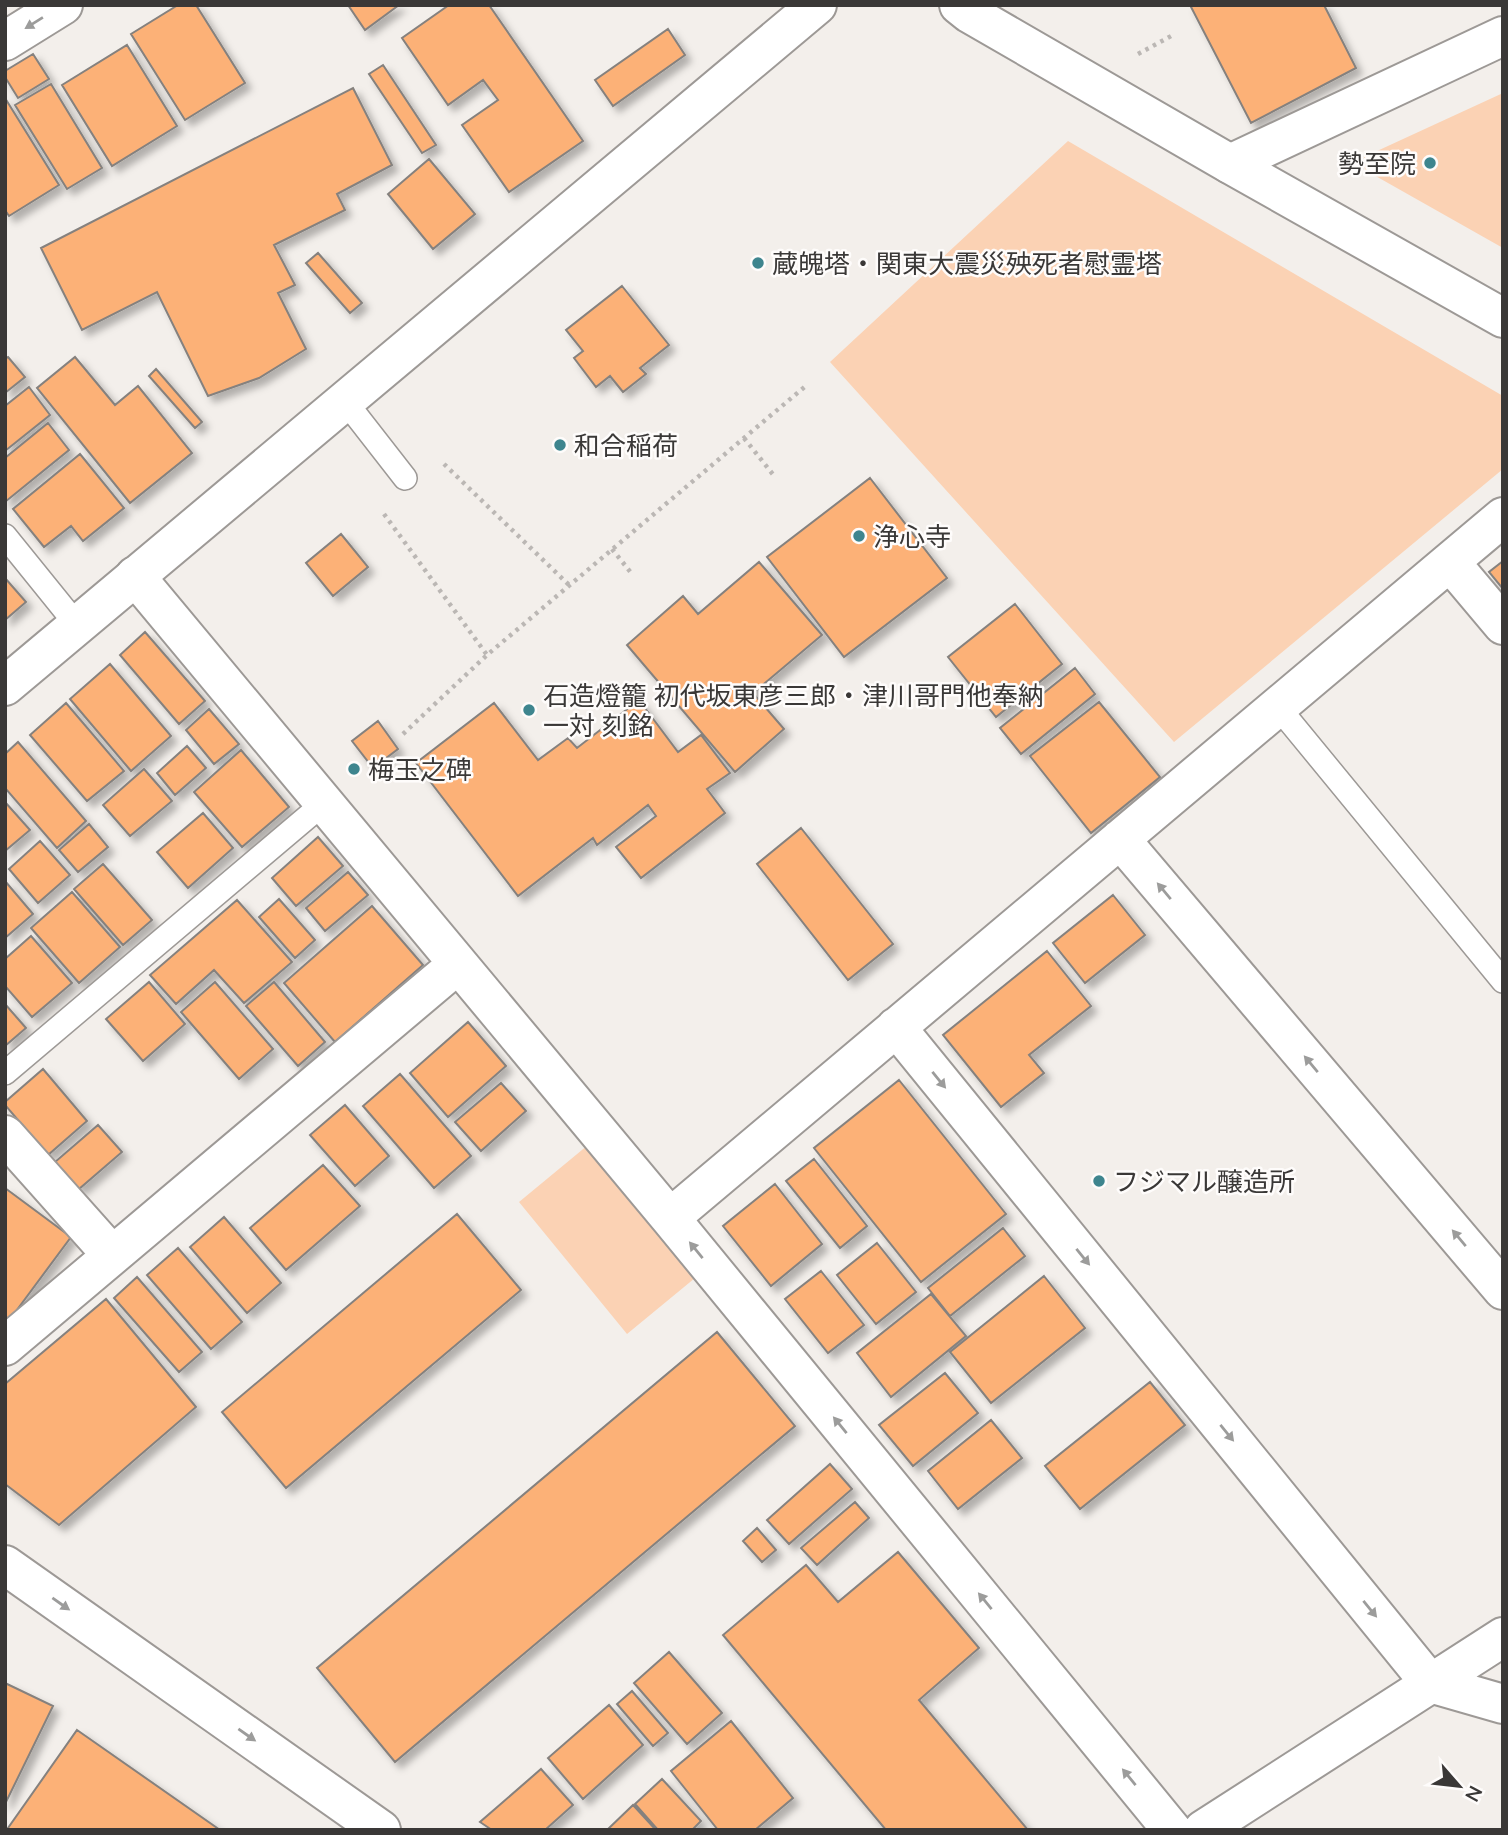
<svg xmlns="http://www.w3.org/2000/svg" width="1508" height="1835" font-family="Mulish,'Noto Sans JP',sans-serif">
  <defs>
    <filter id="shadow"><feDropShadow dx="6" dy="6" stdDeviation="3.5" flood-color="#0004"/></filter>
  </defs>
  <rect width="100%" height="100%" fill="#f3efeb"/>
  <path fill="#fbd2b4" d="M 1503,93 L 1503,248 L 1365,170 L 1364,157 Z
    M 1068,141 L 1503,396 L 1503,469 L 1174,742 L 830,362 Z
    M 588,1145 L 695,1278 L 627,1334 L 519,1202 Z"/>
  <path fill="#fcb177" stroke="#85817e" stroke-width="2" filter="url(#shadow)" d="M 178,5 L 196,5 L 245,83 L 185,120 L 131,34 Z
    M 348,5 L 399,5 L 365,30 Z
    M 449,5 L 489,5 L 583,141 L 509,192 L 462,125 L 498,100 L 483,80 L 448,105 L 402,38 Z
    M 1190,5 L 1324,5 L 1356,68 L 1251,123 Z
    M 668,29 L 685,55 L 613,106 L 595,80 Z
    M 127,45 L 177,126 L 112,166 L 62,85 Z
    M 33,54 L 49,79 L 18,98 L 5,77 L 5,71 Z
    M 383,65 L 436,145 L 422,153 L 369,74 Z
    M 51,84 L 102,168 L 67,189 L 15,105 Z
    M 353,88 L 392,165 L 337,194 L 345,210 L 274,245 L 295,285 L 278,293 L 306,349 L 259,378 L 208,396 L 157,292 L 82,330 L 41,248 Z
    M 5,98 L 59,185 L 9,216 L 5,210 Z
    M 429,159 L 475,214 L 433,249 L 388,194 Z
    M 318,253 L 362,303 L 350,313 L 306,263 Z
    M 622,286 L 669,345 L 640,368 L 646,374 L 623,392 L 610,376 L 596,387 L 574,358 L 583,351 L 566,330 Z
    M 8,357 L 25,377 L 5,393 L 5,359 Z
    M 75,357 L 115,405 L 138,386 L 192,453 L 130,503 L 37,388 Z
    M 156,369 L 202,422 L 195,428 L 149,376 Z
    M 29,387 L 50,415 L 5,451 L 5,406 Z
    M 48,423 L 69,450 L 5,502 L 5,458 Z
    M 80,454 L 124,508 L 83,541 L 71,526 L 44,547 L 13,509 Z
    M 870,478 L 947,578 L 844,657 L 767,557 Z
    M 341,534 L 368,567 L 333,596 L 306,563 Z
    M 1503,561 L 1503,589 L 1489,572 Z
    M 759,562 L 822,635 L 753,693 L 784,729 L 735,772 L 627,645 L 683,596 L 698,614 Z
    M 5,578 L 26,602 L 5,620 Z
    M 1015,604 L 1062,664 L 996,717 L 948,657 Z
    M 145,632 L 205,701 L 179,724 L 120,655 Z
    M 110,664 L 171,736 L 131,771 L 70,699 Z
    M 1075,668 L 1095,694 L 1021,754 L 1000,728 Z
    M 639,700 L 678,752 L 701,735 L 730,773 L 707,789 L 725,813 L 641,878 L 616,847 L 656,816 L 648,805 L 597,845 L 593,838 L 518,896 L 416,763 L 494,703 L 538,760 L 568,738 L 577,748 Z
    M 1099,702 L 1160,777 L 1091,833 L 1030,756 Z
    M 66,703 L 124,771 L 87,801 L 30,735 Z
    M 209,709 L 239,744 L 214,764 L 186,730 Z
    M 378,721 L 398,749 L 373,768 L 352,741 Z
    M 18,742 L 86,821 L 57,848 L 5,788 L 5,754 Z
    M 187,746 L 206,768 L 175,795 L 157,773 Z
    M 241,750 L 289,807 L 242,847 L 194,792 Z
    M 144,769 L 172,801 L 130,836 L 103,805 Z
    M 5,802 L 30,830 L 5,851 Z
    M 203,813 L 233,848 L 188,888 L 157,852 Z
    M 89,824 L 108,847 L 78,872 L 59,850 Z
    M 801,828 L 893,944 L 848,980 L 757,864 Z
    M 318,837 L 343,866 L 296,906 L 272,878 Z
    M 40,841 L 70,875 L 38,903 L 9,869 Z
    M 103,864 L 152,920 L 123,945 L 74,889 Z
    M 348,872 L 368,895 L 325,931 L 306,908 Z
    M 5,881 L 33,914 L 5,938 Z
    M 72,892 L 120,947 L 79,983 L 31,928 Z
    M 1113,895 L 1145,935 L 1085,983 L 1053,943 Z
    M 279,899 L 315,940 L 295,958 L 259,917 Z
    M 237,900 L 292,962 L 244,1003 L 214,970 L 176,1004 L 150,975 Z
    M 372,906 L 423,965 L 335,1042 L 284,983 Z
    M 31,936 L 72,983 L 32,1017 L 5,986 L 5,959 Z
    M 1047,951 L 1091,1006 L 1029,1055 L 1044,1073 L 1001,1107 L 943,1035 Z
    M 149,982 L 185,1024 L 143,1061 L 106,1019 Z
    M 215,982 L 273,1049 L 239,1079 L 181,1012 Z
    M 274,982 L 325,1042 L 298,1066 L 246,1006 Z
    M 5,1004 L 26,1028 L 5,1046 Z
    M 468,1022 L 506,1066 L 448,1117 L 410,1073 Z
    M 43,1069 L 87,1121 L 48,1155 L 5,1105 L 5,1102 Z
    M 400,1074 L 471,1156 L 434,1188 L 363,1106 Z
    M 899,1080 L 1006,1214 L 921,1282 L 814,1148 Z
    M 501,1083 L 526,1111 L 481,1151 L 455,1122 Z
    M 345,1105 L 389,1156 L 355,1186 L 310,1135 Z
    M 98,1125 L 122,1152 L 79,1189 L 55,1162 Z
    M 814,1159 L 867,1226 L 840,1248 L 786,1181 Z
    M 323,1165 L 360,1206 L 286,1270 L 250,1228 Z
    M 775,1184 L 822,1244 L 771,1286 L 723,1226 Z
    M 5,1188 L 71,1237 L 5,1326 Z
    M 457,1214 L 521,1290 L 286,1488 L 222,1412 Z
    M 224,1217 L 281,1283 L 247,1313 L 190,1247 Z
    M 1003,1228 L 1025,1256 L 950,1316 L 928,1288 Z
    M 877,1243 L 916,1292 L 876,1324 L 837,1275 Z
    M 178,1248 L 242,1322 L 211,1349 L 147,1275 Z
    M 821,1271 L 864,1325 L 828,1353 L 785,1299 Z
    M 1044,1276 L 1085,1328 L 991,1403 L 950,1352 Z
    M 137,1277 L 202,1352 L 179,1372 L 114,1298 Z
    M 931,1294 L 966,1336 L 891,1397 L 857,1353 Z
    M 106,1299 L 196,1407 L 59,1525 L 5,1484 L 5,1384 Z
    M 717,1332 L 795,1426 L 395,1762 L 317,1668 Z
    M 945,1373 L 978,1413 L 913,1466 L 879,1425 Z
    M 1150,1382 L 1185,1425 L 1080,1509 L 1045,1466 Z
    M 991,1420 L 1022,1458 L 958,1509 L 928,1471 Z
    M 830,1464 L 852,1489 L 789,1544 L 767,1520 Z
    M 855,1502 L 869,1518 L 817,1565 L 801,1548 Z
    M 757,1528 L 776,1550 L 762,1562 L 743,1541 Z
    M 898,1552 L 979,1648 L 919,1700 L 1028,1830 L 886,1830 L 723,1635 L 806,1565 L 838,1602 Z
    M 669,1652 L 722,1713 L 687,1744 L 634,1683 Z
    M 5,1683 L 53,1706 L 5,1804 Z
    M 632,1691 L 668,1733 L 653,1746 L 617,1704 Z
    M 609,1705 L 643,1745 L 583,1799 L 548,1758 Z
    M 731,1721 L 793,1798 L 755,1830 L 718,1830 L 671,1771 Z
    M 77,1730 L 220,1830 L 11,1830 L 8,1828 Z
    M 541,1769 L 573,1805 L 545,1830 L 492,1830 L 480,1822 Z
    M 662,1779 L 701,1821 L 692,1830 L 658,1830 L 635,1804 Z
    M 633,1805 L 656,1830 L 607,1830 Z"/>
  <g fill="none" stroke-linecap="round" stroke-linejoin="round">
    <g stroke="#9d9996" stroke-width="26">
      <path id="lane" d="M 345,401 L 405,478
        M 5,536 L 77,625
        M 1278,707 L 1503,981
        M 5,1073 L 324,803"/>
    </g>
    <g stroke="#9d9996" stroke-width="42">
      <path id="street" d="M 5,41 L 63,5
        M 1230,164 L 1503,36
        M 1450,562 L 1503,625
        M 135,576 L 670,1218 L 1172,1830
        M 1120,839 L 1503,1290
        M 896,1027 L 1430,1683 L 1503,1704
        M 5,1135 L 112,1255
        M 670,1218 L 1503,517
        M 5,1346 L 458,964
        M 5,1565 L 381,1830
        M 1203,1830 L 1503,1637"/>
    </g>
    <g stroke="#9d9996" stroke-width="42">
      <path id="secondary" d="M 959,5 L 969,13 L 1230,164 L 1503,318
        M 5,686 L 817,5"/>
    </g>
    <path stroke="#bbb7b4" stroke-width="4.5" stroke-dasharray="3.5 5" stroke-linecap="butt" d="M 1138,54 L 1173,35
      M 744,438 L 775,477
      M 444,464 L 569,585
      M 384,514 L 487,655
      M 612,549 L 632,574
      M 403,734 L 487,655 L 808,384"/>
    <use href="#lane" stroke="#fff" stroke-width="23"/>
    <use href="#street" stroke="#fff" stroke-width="38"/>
    <use href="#secondary" stroke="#fff" stroke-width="38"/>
  </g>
  <defs><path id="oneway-solid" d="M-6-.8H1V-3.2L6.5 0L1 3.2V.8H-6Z" transform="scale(1.75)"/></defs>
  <g fill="#9c9c9b">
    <use href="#oneway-solid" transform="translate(34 23) rotate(148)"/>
    <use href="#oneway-solid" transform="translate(1164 891) rotate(-130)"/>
    <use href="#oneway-solid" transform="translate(1311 1064) rotate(-130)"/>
    <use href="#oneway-solid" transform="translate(939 1080) rotate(51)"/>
    <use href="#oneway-solid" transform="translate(1459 1238) rotate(-130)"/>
    <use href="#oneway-solid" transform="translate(696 1250) rotate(-129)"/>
    <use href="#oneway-solid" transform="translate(1083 1257) rotate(51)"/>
    <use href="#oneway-solid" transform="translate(840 1425) rotate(-129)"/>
    <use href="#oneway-solid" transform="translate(1227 1433) rotate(51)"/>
    <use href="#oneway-solid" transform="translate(985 1601) rotate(-129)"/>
    <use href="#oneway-solid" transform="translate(61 1604) rotate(35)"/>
    <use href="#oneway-solid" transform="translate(1370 1609) rotate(51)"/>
    <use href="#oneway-solid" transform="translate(247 1735) rotate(35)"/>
    <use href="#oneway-solid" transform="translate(1129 1777) rotate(-129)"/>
  </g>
  <g fill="#3e858e" stroke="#fefcfb" stroke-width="2.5">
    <circle cx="1430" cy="163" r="7"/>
    <circle cx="758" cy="263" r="7"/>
    <circle cx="560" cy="445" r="7"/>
    <circle cx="859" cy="536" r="7"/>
    <circle cx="529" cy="710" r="7"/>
    <circle cx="354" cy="769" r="7"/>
    <circle cx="1099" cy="1181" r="7"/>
  </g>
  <g text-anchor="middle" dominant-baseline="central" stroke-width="5" stroke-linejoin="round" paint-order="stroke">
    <g font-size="26" fill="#3a3837" stroke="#fefcfb" text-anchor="start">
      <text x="1416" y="163" text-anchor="end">勢至院</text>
      <text x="772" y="263">蔵魄塔・関東大震災殃死者慰霊塔</text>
      <text x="574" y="445">和合稲荷</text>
      <text x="873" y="536">浄心寺</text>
      <text x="543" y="695">石造燈籠 初代坂東彦三郎・津川哥門他奉納<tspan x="543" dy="30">一対 刻銘</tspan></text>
      <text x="368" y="769">梅玉之碑</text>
      <text x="1113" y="1181">フジマル醸造所</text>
    </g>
  </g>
  <rect width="1508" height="1835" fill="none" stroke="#3a3837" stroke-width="14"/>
  <g transform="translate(1459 1786) rotate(118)" stroke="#fefcfb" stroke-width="5" paint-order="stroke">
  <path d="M0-5L12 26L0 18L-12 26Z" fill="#3a3837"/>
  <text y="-10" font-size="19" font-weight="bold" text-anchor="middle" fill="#3a3837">N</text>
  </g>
</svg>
